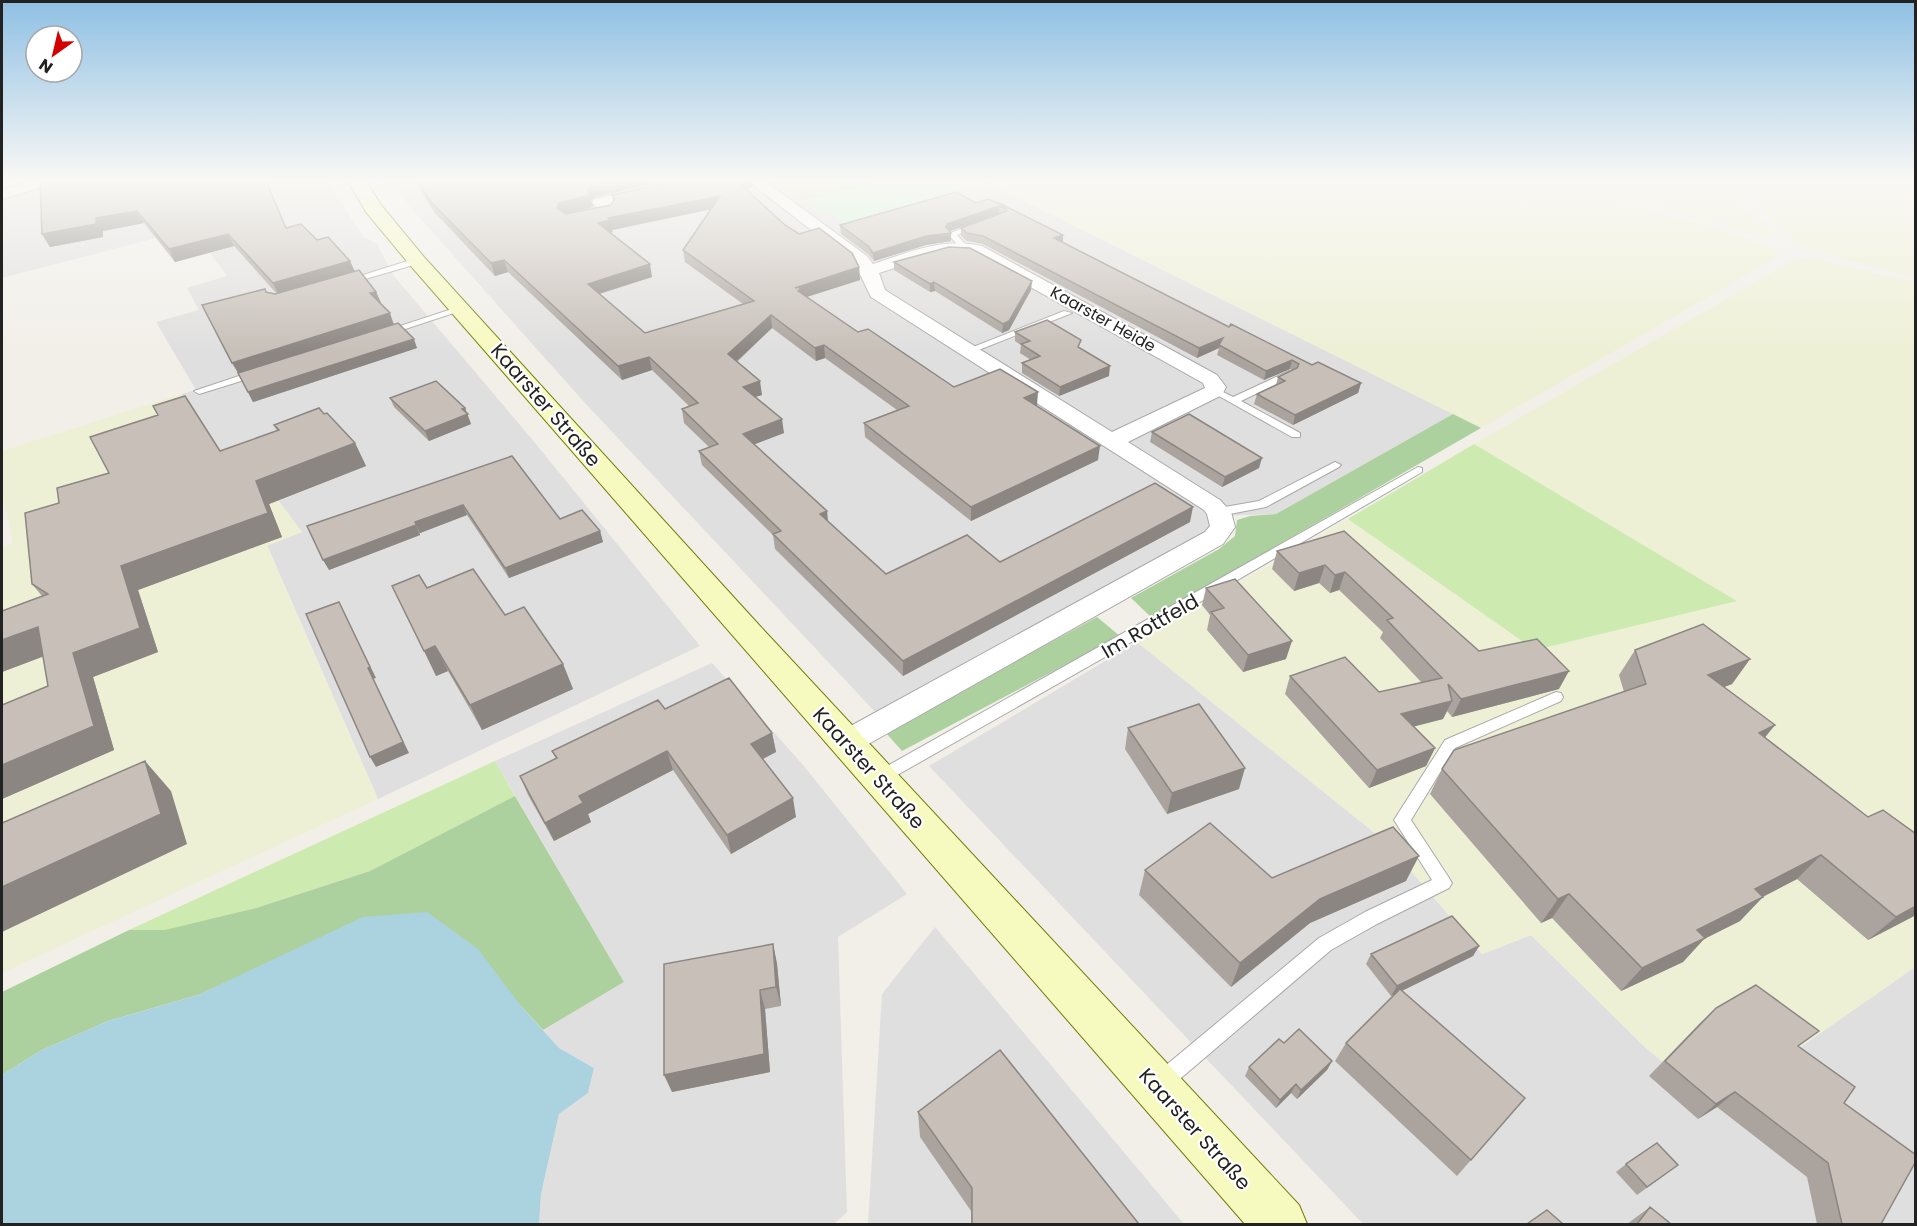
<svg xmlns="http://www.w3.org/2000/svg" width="1917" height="1226" font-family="Poppins,sans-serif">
  <rect width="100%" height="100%" fill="#f2efe9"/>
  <path fill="#e0dfdf" d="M 62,181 L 326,181 L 364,237 L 377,244 L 394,276 L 536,444 L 700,646 L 378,799 L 267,545 L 302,532 L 225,461 L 181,394 L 196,390 L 156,322 L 199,310 L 187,288 L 227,276 L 210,253 L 175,262 L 156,238 L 2,278 L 2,198 Z
    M 387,181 L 984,181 L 1453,414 L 1276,514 L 1219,516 L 1219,527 L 878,715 L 585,403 Z
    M 1137,642 L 1386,842 L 1482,954 L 1531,935 L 1646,1048 L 1716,1106 L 1915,967 L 1915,1224 L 1363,1224 L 929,766 Z
    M 712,663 L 803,765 L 907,894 L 838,937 L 847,1212 L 834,1224 L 539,1224 L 541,1194 L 559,1114 L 588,1093 L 594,1068 L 559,1048 L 543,1030 L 624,982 L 495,761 Z
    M 935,927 L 1184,1224 L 868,1224 L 882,994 Z"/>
  <path fill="#eef0d5" d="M 984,181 L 1558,181 L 1759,242 L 1778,251 L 1777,256 L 1765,264 L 1481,428 Z
    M 1570,181 L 1724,181 L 1775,235 L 1771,238 L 1757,237 Z
    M 1733,181 L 1915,181 L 1915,277 L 1812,251 L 1801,246 L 1792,241 Z
    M 1807,258 L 1915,282 L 1915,967 L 1716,1106 L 1646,1048 L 1531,935 L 1483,954 L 1386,842 L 1137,642 L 1348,519 L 1535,650 L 1736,601 L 1474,444 L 1796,259 Z
    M 181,394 L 225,460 L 247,458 L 302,532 L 267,546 L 378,799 L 2,973 L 2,547 L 13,543 L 2,492 L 2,451 Z"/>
  <path fill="#cdebb0" d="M 792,181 L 863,181 L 869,185 L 805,200 L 798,198 L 780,184 Z
    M 1474,444 L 1737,601 L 1535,650 L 1348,519 Z
    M 495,761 L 515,796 L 370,871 L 256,908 L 165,931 L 129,930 Z"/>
  <path fill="#add19e" d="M 1453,414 L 1481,428 L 1152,618 L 1131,598 L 1219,549 L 1235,536 L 1237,520 L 1250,516 L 1276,514 Z
    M 1097,617 L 1120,636 L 902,751 L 886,733 Z
    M 515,796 L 624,982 L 543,1030 L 521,1006 L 279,959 L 198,995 L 108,1021 L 40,1051 L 2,1075 L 2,992 L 129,930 L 165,930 L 256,908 L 370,871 Z"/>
  <path fill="#c8facc" d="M 863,181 L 984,181 L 987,183 L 844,223 L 825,210 L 820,211 L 805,200 L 868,185 Z"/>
  <path fill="#aad3df" d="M 427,912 L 478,949 L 521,1006 L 559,1048 L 594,1068 L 588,1093 L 559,1114 L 541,1194 L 539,1224 L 2,1224 L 2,1075 L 40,1051 L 108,1021 L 198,995 L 363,917 Z"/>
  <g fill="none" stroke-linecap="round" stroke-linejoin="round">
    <g stroke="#a9a9a9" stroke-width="2">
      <path id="lane" d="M 973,224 L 980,226 L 957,235 L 968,247 L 961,249 L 948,234 Z
        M 417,258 L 421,261 L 420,263 L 348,284 L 344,281 Z
        M 458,307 L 466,309 L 390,334 L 382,332 Z
        M 1064,311 L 1072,313 L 971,353 L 963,351 Z
        M 257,370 L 262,373 L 261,375 L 199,394 L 194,391 Z
        M 1289,371 L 1294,374 L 1293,376 L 1241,401 L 1300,433 L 1300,437 L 1292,437 L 1210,391 L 1215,388 L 1233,397 Z
        M 1335,462 L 1341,465 L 1339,467 L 1266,507 L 1219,516 L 1213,512 L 1219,508 L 1259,501 Z
        M 1418,467 L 1422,468 L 1422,472 L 1142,636 L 885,782 L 879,784 L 873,782 L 871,778 L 873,774 Z
        M 1556,692 L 1561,693 L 1563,697 L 1561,701 L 1455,748 L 1411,820 L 1449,878 L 1452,883 L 1449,888 L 1377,924 L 1331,950 L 1167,1090 L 1160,1093 L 1153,1090 L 1150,1083 L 1153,1076 L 1319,938 L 1365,912 L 1432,880 L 1394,820 L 1445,740 Z"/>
    </g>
    <g stroke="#a9a9a9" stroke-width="2">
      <path id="street" d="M 31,181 L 55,181 L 53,184 L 2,199 L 2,190 Z
        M 678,181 L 709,181 L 702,185 L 610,205 L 615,211 L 613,214 L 578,222 L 570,217 L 572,214 L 597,208 L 592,202 L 595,199 Z
        M 748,181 L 765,181 L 867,256 L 873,264 C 909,252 944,237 982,246 L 1217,375 L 1226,387 L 1222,395 L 1128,442 L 1220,500 L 1231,512 L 1235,527 L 1223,544 L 858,750 L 847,754 L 836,750 L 832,742 L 836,734 L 1205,532 L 1210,526 L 1207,514 L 1204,510 L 871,297 L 855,264 ZM 949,253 L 971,254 L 1203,383 L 1205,388 L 1112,432 L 885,290 L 879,273 L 928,257 Z"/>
    </g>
    <g stroke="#707d05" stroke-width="2">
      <path id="secondary" d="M 348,181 L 366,181 L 381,205 L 424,257 L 759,625 L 1299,1205 L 1307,1224 L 1245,1224 L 410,265 L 366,212 Z"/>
    </g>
    <use href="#lane" fill="#fff" fill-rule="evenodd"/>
    <use href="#street" fill="#fff" fill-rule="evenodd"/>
    <use href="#secondary" fill="#f7fabf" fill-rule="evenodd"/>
  </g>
  <path fill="#aba49e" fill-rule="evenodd" d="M 40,181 L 286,228 L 317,240 L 350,261 L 355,272 L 376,292 L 381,303 L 380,303 L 394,324 L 417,348 L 253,402 L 202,305 L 267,292 L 277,294 L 234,246 L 175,262 L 144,223 L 103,231 L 103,237 L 50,247 L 42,234 Z
    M 560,181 L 665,181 L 595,197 L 591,200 L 593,207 L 565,214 L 611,205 L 613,202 L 612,195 L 675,181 L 752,181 L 753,187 L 745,189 L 785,225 L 859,267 L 860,280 L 807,297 L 858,332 L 954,387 L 1037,406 L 1098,460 L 971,521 L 865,437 L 864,423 L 897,410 L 825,358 L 816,361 L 772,328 L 737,362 L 762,395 L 755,397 L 784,433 L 754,444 L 827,511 L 828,521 L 886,574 L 1000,562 L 1190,522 L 903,676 L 775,549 L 773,535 L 702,465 L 699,451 L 709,447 L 684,423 L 682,409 L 689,406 L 652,370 L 622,380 L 508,272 L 495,276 L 435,213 L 423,195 L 419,184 L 547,184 ZM 710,209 L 683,250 L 685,262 L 743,304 L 645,333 L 600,294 L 652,277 L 610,233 L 613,232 L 612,230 Z
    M 976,203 L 1003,205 L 1063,243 L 1229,327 L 1312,365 L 1361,383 L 1358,393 L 1293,425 L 1254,404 L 1257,394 L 1276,385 L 1278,377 L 1292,370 L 1290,369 L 1264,380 L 1217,355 L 1219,348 L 1197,358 L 983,244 L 967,241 L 961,236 L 961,228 L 994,215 L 950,231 L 951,241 L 926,245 L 874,261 L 868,254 L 841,234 L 840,225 Z
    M 894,262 L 1031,290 L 1009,330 L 1002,333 L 935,291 L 930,292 L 894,270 Z
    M 1015,332 L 1081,349 L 1109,376 L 1059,396 L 1022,373 L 1022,363 L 1031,360 L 1020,353 L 1021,345 L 1015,341 Z
    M 390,398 L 465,408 L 471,424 L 429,441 L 394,407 Z
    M 274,425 L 355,443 L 366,466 L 269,504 L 282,537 L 138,590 L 158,652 L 93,677 L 114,750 L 2,799 L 2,705 L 48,686 L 43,656 L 2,672 L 2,611 L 42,596 L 32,584 L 59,503 L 220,451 L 277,431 Z
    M 1152,432 L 1259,468 L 1222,487 L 1150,442 Z
    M 512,456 L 560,519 L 600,531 L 603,542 L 509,578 L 467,515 L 420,533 L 420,535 L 329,570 Z
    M 1344,531 L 1479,651 L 1559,689 L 1452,717 L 1447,711 L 1443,719 L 1414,726 L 1435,748 L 1426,766 L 1369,788 L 1285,694 L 1290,676 L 1379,692 L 1422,683 L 1380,638 L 1383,632 L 1339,590 L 1330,593 L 1319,583 L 1294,591 L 1272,569 L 1277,551 Z
    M 427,588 L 505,615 L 563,664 L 573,689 L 482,730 L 448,671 L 436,676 Z
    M 1206,588 L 1286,659 L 1243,672 L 1207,630 L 1210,615 L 1202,605 Z
    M 1635,650 L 1750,659 L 1732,684 L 1724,687 L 1765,737 L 1868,817 L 1916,834 L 1916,915 L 1868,940 L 1797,879 L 1763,896 L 1740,921 L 1704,939 L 1683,962 L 1621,991 L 1552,918 L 1541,923 L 1430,794 L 1442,769 L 1624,692 L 1619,675 Z
    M 665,709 L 772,733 L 776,752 L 763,759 L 796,817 L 731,854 L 673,770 L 588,814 L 591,822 L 554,841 L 528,795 L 520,776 L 556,759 L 552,751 Z
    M 1128,728 L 1239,789 L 1167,814 L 1125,749 Z
    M 1145,870 L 1272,878 L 1406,881 L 1310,923 L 1231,987 L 1139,895 Z
    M 773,944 L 777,964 L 781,1006 L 765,1009 L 770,1072 L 672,1092 Z
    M 1479,946 L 1473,956 L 1402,991 L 1471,1160 L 1457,1176 L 1335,1061 L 1346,1043 L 1396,993 L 1391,996 L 1366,964 L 1371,954 Z
    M 1716,1008 L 1799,1047 L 1844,1103 L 1881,1224 L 1817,1224 L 1807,1177 L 1717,1107 L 1698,1119 L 1649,1076 L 1699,1024 Z
    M 1284,1043 L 1332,1061 L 1327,1070 L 1297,1099 L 1291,1093 L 1276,1108 L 1245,1076 L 1249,1067 Z
    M 918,1112 L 1139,1224 L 971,1224 L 971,1211 L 920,1137 Z
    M 1626,1164 L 1667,1173 L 1637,1195 L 1616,1172 Z
    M 1650,1207 L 1671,1224 L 1627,1224 Z"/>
  <path fill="#8b8681" d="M 611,181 L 665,181 L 595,197 L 591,200 L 593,207 L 562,215 L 557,208 L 559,203 L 587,190 L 592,185 Z
    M 740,181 L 752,181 L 753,187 L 744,189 L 738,182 Z
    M 720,196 L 722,207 L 612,230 L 613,232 L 600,235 L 598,223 L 608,218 Z
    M 999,206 L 999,214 L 947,232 L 951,233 L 951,241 L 926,245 L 874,261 L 873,253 L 946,227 L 947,224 Z
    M 137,211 L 144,223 L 103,231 L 103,237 L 50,247 L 42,234 L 96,218 Z
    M 228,234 L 234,246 L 175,262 L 169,249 Z
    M 1063,235 L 1063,244 L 1054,238 Z
    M 504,260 L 508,272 L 495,276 L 491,263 Z
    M 350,261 L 356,274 L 279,296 L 273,283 Z
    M 650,264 L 652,277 L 591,296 L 588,284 Z
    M 859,267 L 860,280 L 803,298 L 795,288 Z
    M 1032,281 L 1031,290 L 1009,330 L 1002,333 L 1003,324 Z
    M 934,282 L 935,291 L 930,292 L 930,284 Z
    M 376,292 L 381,303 L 375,305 L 370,293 Z
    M 390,313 L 394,325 L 239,374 L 232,363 Z
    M 771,315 L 772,328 L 730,367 L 728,354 Z
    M 1223,338 L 1219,348 L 1197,358 L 1199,348 Z
    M 414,339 L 417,348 L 253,402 L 248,392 Z
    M 824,345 L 825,358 L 816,361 L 815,348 Z
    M 649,357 L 652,370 L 622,380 L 618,366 Z
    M 1292,360 L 1290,369 L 1264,380 L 1266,371 Z
    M 1110,366 L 1109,376 L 1059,396 L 1060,387 Z
    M 760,381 L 762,395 L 745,400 L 743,387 Z
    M 1361,383 L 1358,393 L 1293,425 L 1295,415 Z
    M 1038,392 L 1037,406 L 1024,398 Z
    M 465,408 L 471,424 L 429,441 L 425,431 Z
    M 782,419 L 784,433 L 745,448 L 743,434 Z
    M 355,443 L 366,466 L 269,504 L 282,537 L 138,590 L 158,652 L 93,677 L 114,750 L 2,799 L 2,765 L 73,653 L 121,566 L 256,481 Z
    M 1100,446 L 1098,460 L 971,521 L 971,507 Z
    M 1262,458 L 1259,468 L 1222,487 L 1225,477 Z
    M 463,505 L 467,515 L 420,533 L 415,522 Z
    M 1193,507 L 1190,522 L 903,676 L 903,661 Z
    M 827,511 L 828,525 L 820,514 Z
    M 416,525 L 420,535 L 329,570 L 323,560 Z
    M 600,531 L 603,542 L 509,578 L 505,568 Z
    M 1325,565 L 1319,583 L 1294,591 L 1299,573 Z
    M 1345,572 L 1339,590 L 1330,593 L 1335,575 Z
    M 339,602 L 376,678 L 373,679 L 409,753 L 376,767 L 370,757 L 368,668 Z
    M 38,627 L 58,651 L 2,672 L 2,640 Z
    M 1292,641 L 1286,659 L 1243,672 L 1248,655 Z
    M 435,646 L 448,671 L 436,676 L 424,651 Z
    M 1750,659 L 1732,684 L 1690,700 L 1708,675 Z
    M 563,664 L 573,689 L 482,730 L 470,705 Z
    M 1569,671 L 1559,689 L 1452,717 L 1461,699 Z
    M 1452,701 L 1443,719 L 1393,732 L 1401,714 Z
    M 1775,725 L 1755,750 L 1759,733 Z
    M 772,733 L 776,752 L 755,763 L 751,744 Z
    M 1435,748 L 1426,766 L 1369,788 L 1377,770 Z
    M 667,751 L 673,770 L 588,814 L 591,822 L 554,841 L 545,823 L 579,796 Z
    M 145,761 L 171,791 L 187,844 L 2,932 L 2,887 Z
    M 1245,768 L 1239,789 L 1167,814 L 1172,793 Z
    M 793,798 L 796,817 L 731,854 L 727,835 Z
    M 1821,855 L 1797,879 L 1732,913 L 1755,889 Z
    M 1419,856 L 1406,881 L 1310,923 L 1231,987 L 1240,963 L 1320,899 Z
    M 1569,894 L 1552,918 L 1541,923 L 1558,899 Z
    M 1763,897 L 1740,921 L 1704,939 L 1683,962 L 1621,991 L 1642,968 L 1697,930 Z
    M 1916,906 L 1916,915 L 1868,940 L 1896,917 Z
    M 773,944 L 777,964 L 781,1006 L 776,987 Z
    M 1479,946 L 1473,956 L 1391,996 L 1397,986 Z
    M 760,990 L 765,1009 L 770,1072 L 672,1092 L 664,1075 Z
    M 1332,1061 L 1327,1070 L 1297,1099 L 1301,1090 Z
    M 1296,1084 L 1291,1093 L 1276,1108 L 1280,1100 Z
    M 1735,1092 L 1717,1107 L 1698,1119 L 1716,1104 Z"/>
  <path fill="#c7bfb8" stroke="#8b8681" stroke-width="1.5" fill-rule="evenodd" d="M 40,181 L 266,181 L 286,228 L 301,224 L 317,240 L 328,237 L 350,261 L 273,283 L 228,234 L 169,249 L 137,211 L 96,218 L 96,224 L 42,234 Z
    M 431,181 L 545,181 L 547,184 L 560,181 L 611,181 L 592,185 L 587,190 L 590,195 L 559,203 L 557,208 L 566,214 L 611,205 L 615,199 L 612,195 L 675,181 L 741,181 L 738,182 L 785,225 L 799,234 L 819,228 L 852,253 L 859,267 L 795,288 L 802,287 L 798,291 L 858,332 L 868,329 L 954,387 L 1000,369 L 1038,392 L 1024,398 L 1100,446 L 971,507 L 864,423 L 909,406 L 824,345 L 815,348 L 771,315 L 728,354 L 760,381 L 743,387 L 782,419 L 743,434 L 827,511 L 820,514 L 886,574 L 967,535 L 1000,562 L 1155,483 L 1193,507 L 903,661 L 773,534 L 781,531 L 699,451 L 718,444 L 682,409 L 698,403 L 649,357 L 618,366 L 504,260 L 491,263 L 431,202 L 419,184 ZM 720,196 L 683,250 L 754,301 L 645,333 L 588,284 L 650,264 L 598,223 L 610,220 L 608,218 Z
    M 956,192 L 976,203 L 988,199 L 1003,205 L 1063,235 L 1054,238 L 1229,327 L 1231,324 L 1312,365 L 1318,362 L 1361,383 L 1295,415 L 1257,394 L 1285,381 L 1278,377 L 1297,368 L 1299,364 L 1292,360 L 1266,371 L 1219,345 L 1223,338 L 1199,348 L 983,236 L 967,233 L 961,228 L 1007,211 L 1006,208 L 999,206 L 947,224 L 946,227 L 951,233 L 926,236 L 873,253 L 868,246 L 840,225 Z
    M 949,247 L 970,248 L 1032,281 L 1009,321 L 1003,324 L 934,282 L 930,284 L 894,262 Z
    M 359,270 L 376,292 L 370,293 L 390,313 L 232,363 L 202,305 L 265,289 L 266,292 L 275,294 Z
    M 1047,320 L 1081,340 L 1078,347 L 1110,366 L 1060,387 L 1022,363 L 1040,356 L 1021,344 L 1030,341 L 1015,332 Z
    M 398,323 L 414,339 L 248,392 L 238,373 Z
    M 436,381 L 465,408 L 462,409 L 468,414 L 425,431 L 390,398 Z
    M 185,396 L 220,451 L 279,430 L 274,425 L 319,408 L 324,414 L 327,413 L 355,443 L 256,481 L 268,513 L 121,566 L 140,628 L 73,653 L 94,726 L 2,765 L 2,705 L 48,686 L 38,627 L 2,640 L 2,611 L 48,594 L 32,584 L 25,513 L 59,503 L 57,488 L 109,473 L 90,437 L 158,415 L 153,406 Z
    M 1189,414 L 1262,458 L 1225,477 L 1152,432 Z
    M 512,456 L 560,519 L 582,510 L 600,531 L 505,568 L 463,505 L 415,522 L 416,525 L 323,560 L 307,526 Z
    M 1344,531 L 1479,651 L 1537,639 L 1569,671 L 1461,699 L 1448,684 L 1452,701 L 1401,714 L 1435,748 L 1377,770 L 1290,676 L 1345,657 L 1379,692 L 1442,678 L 1387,620 L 1393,618 L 1345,572 L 1335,575 L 1325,565 L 1299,573 L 1277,551 Z
    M 473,569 L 505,615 L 524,607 L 563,664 L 470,705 L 435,646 L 424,651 L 392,586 L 419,575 L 427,588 Z
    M 1235,579 L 1292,641 L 1248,655 L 1211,612 L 1224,608 L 1206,588 Z
    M 339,602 L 370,667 L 368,668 L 403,742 L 370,757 L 306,614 Z
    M 1703,624 L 1750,659 L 1708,675 L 1775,725 L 1759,733 L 1868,817 L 1883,810 L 1916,834 L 1916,906 L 1896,917 L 1821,855 L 1755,889 L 1763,897 L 1697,930 L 1705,938 L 1642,968 L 1569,894 L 1558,899 L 1442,769 L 1454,750 L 1646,684 L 1635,650 Z
    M 729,678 L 772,733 L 751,744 L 793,798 L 727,835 L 667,751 L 579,796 L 583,803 L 545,823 L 520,776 L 557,758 L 552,751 L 658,700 L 665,709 Z
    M 1199,704 L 1245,768 L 1172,793 L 1128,728 Z
    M 145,761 L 161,814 L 2,887 L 2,823 Z
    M 1210,823 L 1272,878 L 1393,827 L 1419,856 L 1320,899 L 1240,963 L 1145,870 Z
    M 1452,916 L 1479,946 L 1397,986 L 1371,954 Z
    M 773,944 L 776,987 L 760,990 L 764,1054 L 664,1075 L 664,964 Z
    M 1756,985 L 1819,1031 L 1798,1046 L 1855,1087 L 1844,1103 L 1916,1155 L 1916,1161 L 1881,1224 L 1842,1224 L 1828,1163 L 1735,1092 L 1716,1104 L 1665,1061 L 1716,1008 Z
    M 1400,989 L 1525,1098 L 1471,1160 L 1346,1043 Z
    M 1299,1029 L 1332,1061 L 1301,1090 L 1296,1084 L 1280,1100 L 1249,1067 L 1279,1039 L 1284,1043 Z
    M 1000,1050 L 1139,1224 L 972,1224 L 972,1188 L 918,1112 Z
    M 1657,1143 L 1678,1165 L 1647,1187 L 1626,1164 Z
    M 1650,1207 L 1671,1224 L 1637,1224 Z
    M 1547,1210 L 1563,1224 L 1527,1224 Z"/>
  <linearGradient id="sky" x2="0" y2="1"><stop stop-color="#8fc0e4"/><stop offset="0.51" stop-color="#f9f8f5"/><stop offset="1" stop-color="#f9f8f5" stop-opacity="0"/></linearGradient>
  <rect width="1917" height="353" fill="url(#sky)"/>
  <g text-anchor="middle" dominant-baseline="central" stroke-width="4.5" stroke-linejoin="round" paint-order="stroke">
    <g font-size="16" fill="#222" stroke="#fff">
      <text transform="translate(1103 319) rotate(29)">Kaarster Heide</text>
    </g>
    <g font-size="20" fill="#222" stroke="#fff">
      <text transform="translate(546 405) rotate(49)">Kaarster Straße</text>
      <text transform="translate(1150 626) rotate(-30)">Im Rottfeld</text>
      <text transform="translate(869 768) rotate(48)">Kaarster Straße</text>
      <text transform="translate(1195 1129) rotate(48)">Kaarster Straße</text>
    </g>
  </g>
  <rect width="1917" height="1226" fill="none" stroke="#222222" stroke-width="6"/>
  <g transform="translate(54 54) rotate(214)"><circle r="28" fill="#ffffff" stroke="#a7a7a7" stroke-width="1.5"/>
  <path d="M0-4.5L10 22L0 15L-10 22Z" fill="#d40000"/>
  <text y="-9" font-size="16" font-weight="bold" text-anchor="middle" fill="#222222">N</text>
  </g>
</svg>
